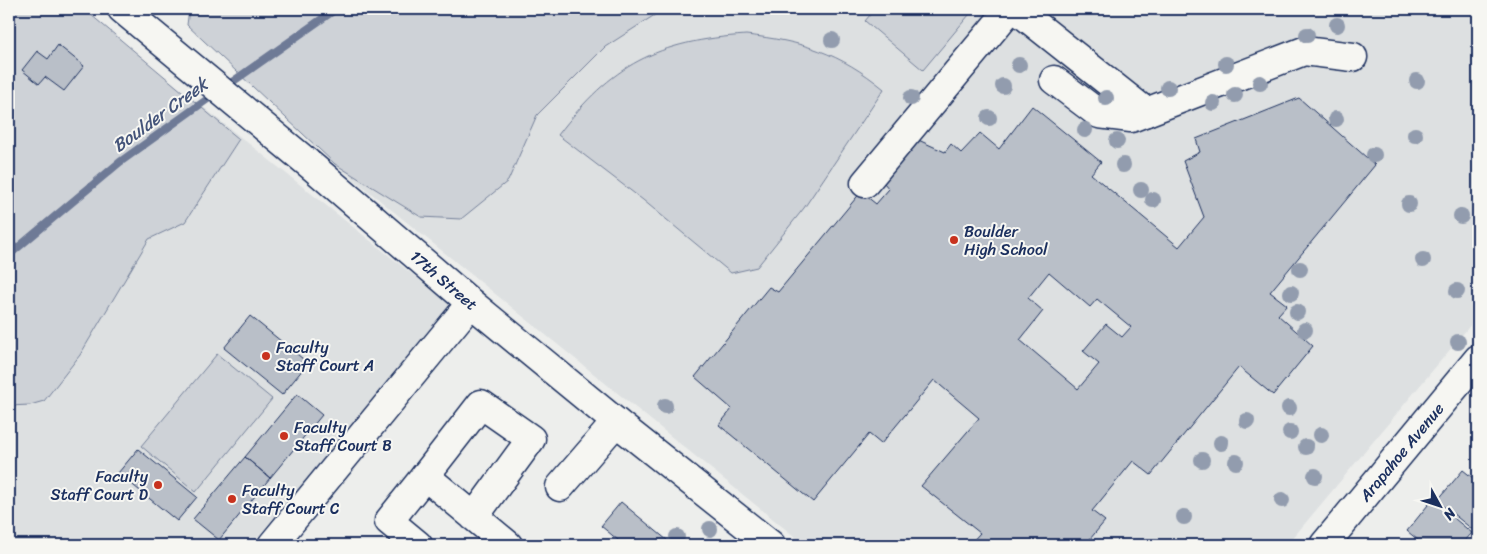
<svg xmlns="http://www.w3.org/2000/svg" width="1487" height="554" font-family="Sriracha,sans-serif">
  <rect width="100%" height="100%" fill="#edeeec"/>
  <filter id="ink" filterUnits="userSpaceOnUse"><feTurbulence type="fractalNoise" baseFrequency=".02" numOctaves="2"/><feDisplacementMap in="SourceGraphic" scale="10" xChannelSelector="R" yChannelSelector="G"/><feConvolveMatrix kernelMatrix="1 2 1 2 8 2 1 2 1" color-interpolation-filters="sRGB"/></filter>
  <g filter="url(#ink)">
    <path fill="#dde0e1" d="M 499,9 L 1478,9 L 1478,316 L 1287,545 L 805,545 L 335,164 Z
      M 168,79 L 452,306 L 251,545 L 9,545 L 9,215 Z"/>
    <path fill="#ced2d7" stroke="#74809a" d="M 9,9 L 84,9 L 239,139 L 185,222 L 149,239 L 80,355 L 44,401 L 30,405 L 9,406 Z
      M 189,9 L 224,9 L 225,10 L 229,9 L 664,9 L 605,47 L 537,115 L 508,181 L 461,219 L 421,217 L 335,164 L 187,25 Z
      M 875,9 L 974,9 L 923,70 L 865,21 Z
      M 746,35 C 802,41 840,53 884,89 L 804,208 L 757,267 L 731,273 L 643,200 L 558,135 C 612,64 657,41 746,35 Z
      M 217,354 L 272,399 L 196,492 L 141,446 Z"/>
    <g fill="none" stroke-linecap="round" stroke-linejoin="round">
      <path stroke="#6e7a96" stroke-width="8" d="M 225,87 L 336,9
        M 9,255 L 120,162 L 216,93"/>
    </g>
    <path fill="#b9bfc8" stroke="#1b2f5e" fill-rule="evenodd" d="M 58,45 L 84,66 L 64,91 L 45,77 L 39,84 L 22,70 L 37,51 L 48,59 Z
      M 1299,98 L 1375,165 L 1270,292 L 1287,305 L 1278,315 L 1313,346 L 1273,395 L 1239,367 L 1151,475 L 1133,461 L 1092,511 L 1105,521 L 1085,545 L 969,545 L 980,533 L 921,486 L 979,418 L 934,380 L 881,444 L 869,434 L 813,502 L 719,425 L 732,409 L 695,377 L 769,287 L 778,292 L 861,192 L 876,204 L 889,189 L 884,183 L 905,141 L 914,138 L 945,152 L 951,144 L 961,153 L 980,133 L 999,149 L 1032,106 L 1101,162 L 1091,174 L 1179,247 L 1204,217 L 1183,161 L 1200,152 L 1196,139 ZM 1049,272 L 1090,307 L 1097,299 L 1131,327 L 1122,337 L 1106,324 L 1083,351 L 1099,364 L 1078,389 L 1020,340 L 1043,311 L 1028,298 Z
      M 250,316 L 308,363 L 282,395 L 224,348 Z
      M 297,394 L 322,415 L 270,478 L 245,457 Z
      M 138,449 L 197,497 L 177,521 L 118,473 Z
      M 245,457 L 270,478 L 219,540 L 193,519 Z
      M 1463,470 L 1478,482 L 1478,534 L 1437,501 Z
      M 1432,500 L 1472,533 L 1461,545 L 1424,545 L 1407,531 Z
      M 621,502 L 673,545 L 624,545 L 601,526 Z"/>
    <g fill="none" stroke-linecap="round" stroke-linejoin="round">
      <g stroke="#1b2f5e" stroke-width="31">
        <g id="minor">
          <path id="s1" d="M 122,9 L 314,168 L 471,303 L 616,422 L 771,545"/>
          <path d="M 1016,9 L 1146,112"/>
          <path d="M 1054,80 L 1099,114 L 1131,118 L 1304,51 L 1353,57"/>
          <path d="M 865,183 L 1010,9"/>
          <path d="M 560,487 L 616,422"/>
          <path d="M 474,517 L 531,439 L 481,404 L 425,476 L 508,545"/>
          <path d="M 272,545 L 471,303"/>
          <path d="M 418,545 L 389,521 L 425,476"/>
        </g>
      </g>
      <g stroke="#1b2f5e" stroke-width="31">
        <g id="major">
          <path id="s2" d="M 1324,545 L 1478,359"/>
        </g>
      </g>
      <use href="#minor" stroke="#f6f6f2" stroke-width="28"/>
      <use href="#major" stroke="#f6f6f2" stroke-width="28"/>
    </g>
    <g fill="#929cae">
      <circle cx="1337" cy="25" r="8"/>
      <circle cx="1307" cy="35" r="8"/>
      <circle cx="832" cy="40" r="8"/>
      <circle cx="1226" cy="64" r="8"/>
      <circle cx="1019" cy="65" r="8"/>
      <circle cx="1417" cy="81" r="8"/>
      <circle cx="1260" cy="83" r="8"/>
      <circle cx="1003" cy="86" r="8"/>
      <circle cx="1168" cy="88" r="8"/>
      <circle cx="1235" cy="95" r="8"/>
      <circle cx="911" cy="98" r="8"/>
      <circle cx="1106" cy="98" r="8"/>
      <circle cx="1213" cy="103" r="8"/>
      <circle cx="989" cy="118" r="8"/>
      <circle cx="1336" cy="119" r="8"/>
      <circle cx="1085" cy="130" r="8"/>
      <circle cx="1415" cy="135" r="8"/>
      <circle cx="1117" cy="141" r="8"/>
      <circle cx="1374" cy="155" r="8"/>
      <circle cx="1123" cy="165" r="8"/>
      <circle cx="1141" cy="190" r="8"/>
      <circle cx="1153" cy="200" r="8"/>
      <circle cx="1409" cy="204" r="8"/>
      <circle cx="1461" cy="216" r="8"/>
      <circle cx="1423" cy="260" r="8"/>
      <circle cx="1300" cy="269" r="8"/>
      <circle cx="1457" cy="291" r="8"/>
      <circle cx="1291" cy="293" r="8"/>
      <circle cx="1297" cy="312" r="8"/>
      <circle cx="1305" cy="330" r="8"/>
      <circle cx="1458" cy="342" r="8"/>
      <circle cx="665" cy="406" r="8"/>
      <circle cx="1289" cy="408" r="8"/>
      <circle cx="1247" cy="421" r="8"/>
      <circle cx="1290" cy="432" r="8"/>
      <circle cx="1321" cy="435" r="8"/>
      <circle cx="1221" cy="443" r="8"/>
      <circle cx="1306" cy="447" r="8"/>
      <circle cx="1202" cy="460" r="8"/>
      <circle cx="1236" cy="462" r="8"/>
      <circle cx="1315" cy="476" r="8"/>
      <circle cx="1282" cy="500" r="8"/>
      <circle cx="1184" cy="517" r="8"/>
      <circle cx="710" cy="529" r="8"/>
      <circle cx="677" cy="537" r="8"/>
    </g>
  </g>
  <g fill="#c8321e" stroke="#f6f6f2" stroke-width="2">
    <circle cx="954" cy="240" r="5"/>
    <circle cx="266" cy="356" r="5"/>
    <circle cx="284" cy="436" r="5"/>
    <circle cx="158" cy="485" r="5"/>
    <circle cx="232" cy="499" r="5"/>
  </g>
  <g text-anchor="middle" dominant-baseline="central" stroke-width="4" stroke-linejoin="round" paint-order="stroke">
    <g font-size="16" fill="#1b2f5e" stroke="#f6f6f2" text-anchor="start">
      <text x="964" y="231">Boulder<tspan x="964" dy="18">High School</tspan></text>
      <text x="276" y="347">Faculty<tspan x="276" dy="18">Staff Court A</tspan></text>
      <text x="294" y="427">Faculty<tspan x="294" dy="18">Staff Court B</tspan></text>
      <text x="148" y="476" text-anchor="end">Faculty<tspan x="148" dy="18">Staff Court D</tspan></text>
      <text x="242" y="490">Faculty<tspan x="242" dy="18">Staff Court C</tspan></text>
    </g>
    <g font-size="16" fill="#1b2f5e" stroke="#f6f6f2">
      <text stroke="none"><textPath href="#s1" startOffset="421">17th Street</textPath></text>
      <text stroke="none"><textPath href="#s2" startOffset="121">Arapahoe Avenue</textPath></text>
    </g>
    <g font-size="18" font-style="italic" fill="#44547a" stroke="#f6f6f2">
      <text transform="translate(160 115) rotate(-36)">Boulder Creek</text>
    </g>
  </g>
  <rect width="1487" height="554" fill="none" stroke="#f6f6f2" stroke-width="30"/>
  <rect x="15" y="15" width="1457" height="524" fill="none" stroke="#1b2f5e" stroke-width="2" filter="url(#ink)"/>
  <g transform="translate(1440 506) rotate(130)" stroke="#f6f6f2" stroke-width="4" paint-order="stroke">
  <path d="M0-4L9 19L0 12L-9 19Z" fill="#1b2f5e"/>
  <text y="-8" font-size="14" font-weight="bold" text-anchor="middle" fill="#1b2f5e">N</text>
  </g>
</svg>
